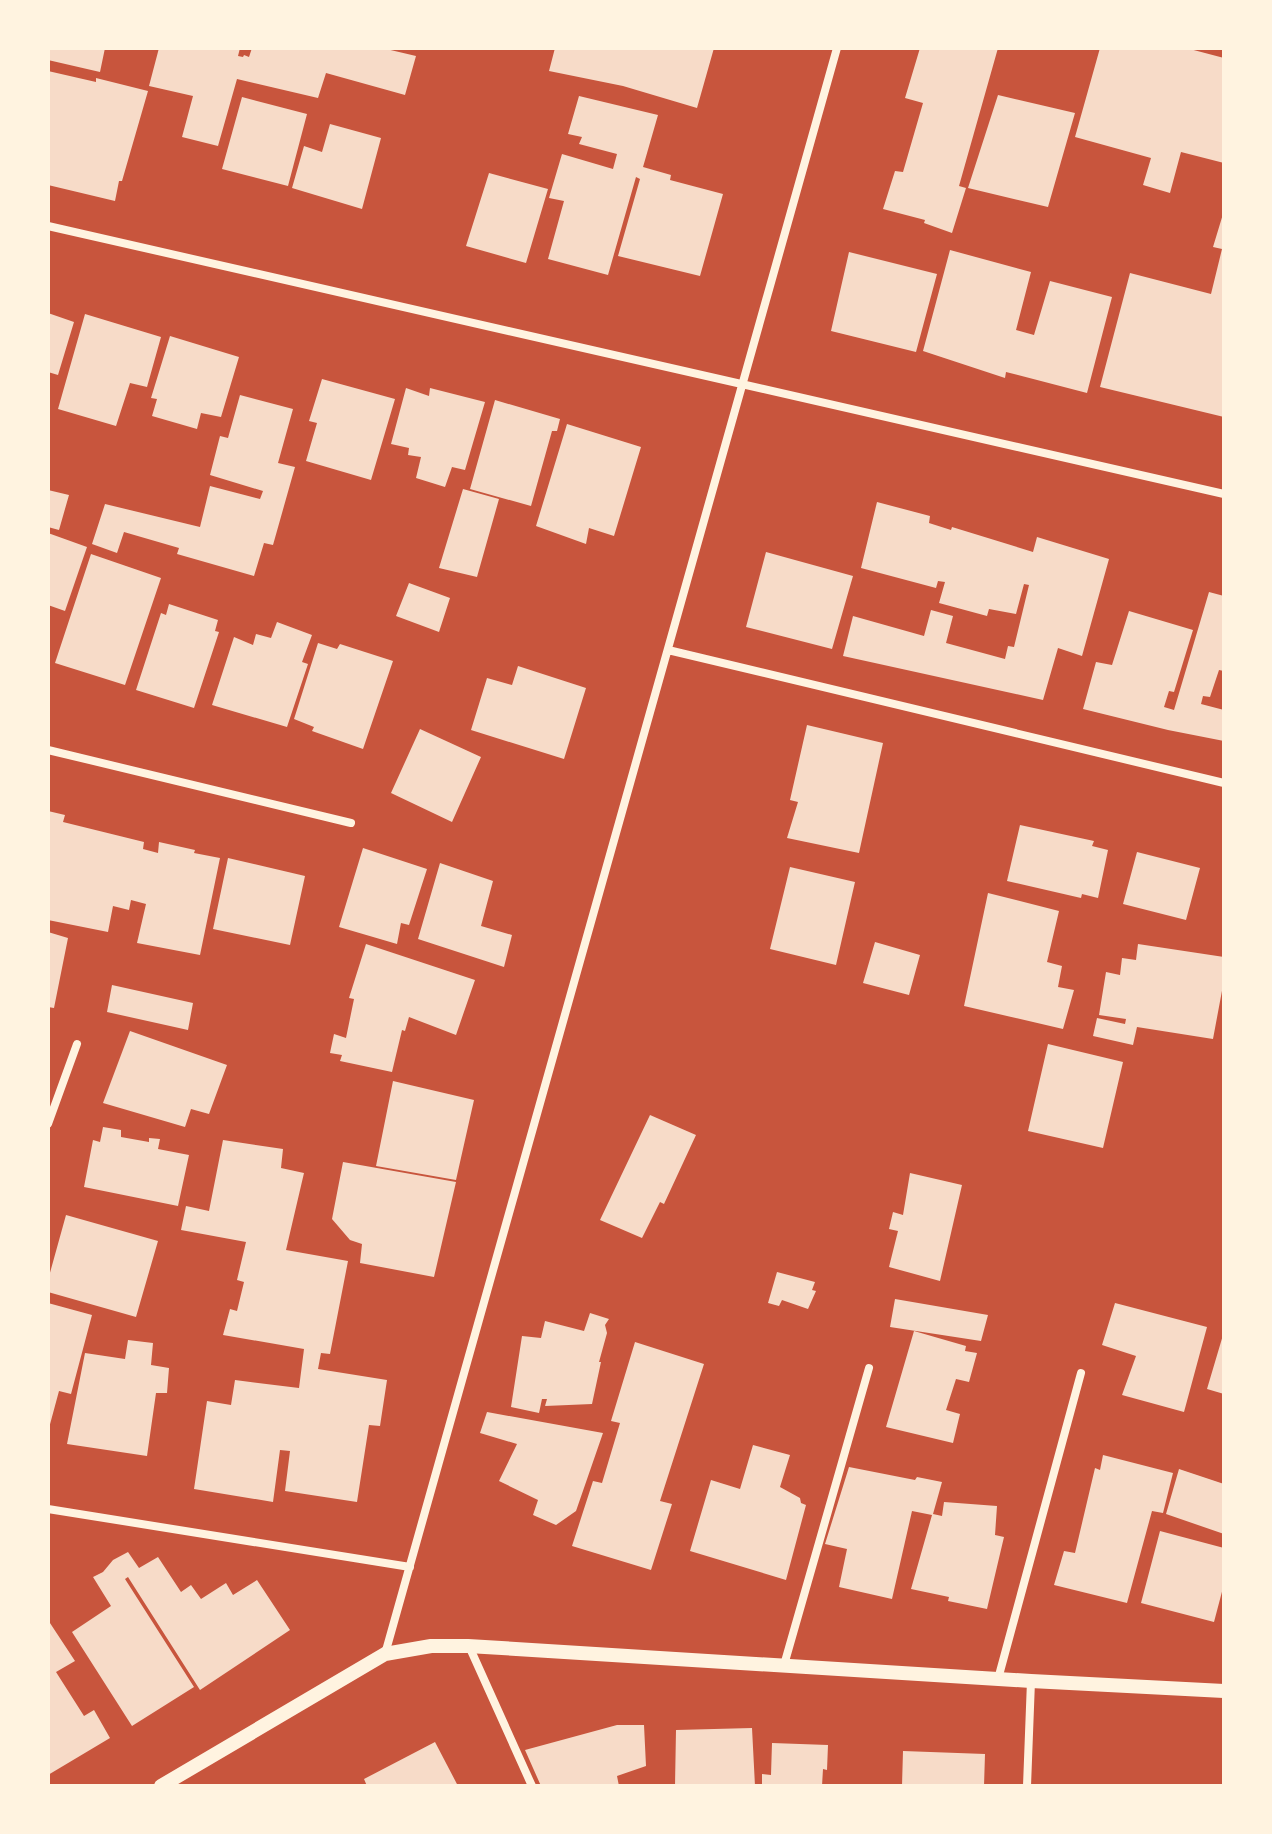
<svg xmlns="http://www.w3.org/2000/svg" width="1272" height="1834" font-family="'DejaVu Sans',sans-serif">
  <rect width="100%" height="100%" fill="#c8553d"/>
  <path fill="#f7dbc8" d="M 48,48 L 105,48 L 100,72 L 48,60 Z
    M 159,48 L 240,48 L 238,56 L 243,57 L 244,55 L 249,57 L 252,48 L 382,48 L 416,56 L 405,95 L 326,73 L 318,98 L 237,79 L 218,146 L 182,137 L 193,96 L 149,86 Z
    M 555,48 L 714,48 L 697,108 L 623,86 L 549,71 Z
    M 920,48 L 998,48 L 959,186 L 966,188 L 952,233 L 924,223 L 925,220 L 883,209 L 895,171 L 903,172 L 923,103 L 905,98 Z
    M 1100,48 L 1186,48 L 1224,58 L 1224,163 L 1181,152 L 1170,193 L 1143,185 L 1151,158 L 1075,137 Z
    M 48,71 L 96,82 L 96,78 L 148,91 L 122,181 L 119,181 L 115,201 L 48,185 Z
    M 998,95 L 1075,113 L 1048,207 L 968,188 Z
    M 579,96 L 658,115 L 643,167 L 671,175 L 670,180 L 723,194 L 700,276 L 618,256 L 640,179 L 636,177 L 608,275 L 548,259 L 564,201 L 549,198 L 562,154 L 613,169 L 617,154 L 579,144 L 582,137 L 568,134 Z
    M 242,97 L 307,114 L 288,186 L 222,169 Z
    M 330,124 L 381,138 L 362,209 L 292,188 L 304,146 L 322,152 Z
    M 489,173 L 548,189 L 526,263 L 466,246 Z
    M 1223,214 L 1224,417 L 1100,387 L 1130,273 L 1211,294 L 1222,249 L 1213,247 Z
    M 950,250 L 1031,272 L 1016,330 L 1034,335 L 1050,281 L 1112,297 L 1087,393 L 1006,372 L 1005,378 L 923,351 Z
    M 849,252 L 937,274 L 916,352 L 831,331 Z
    M 48,313 L 74,322 L 58,375 L 48,372 Z
    M 85,314 L 161,337 L 147,387 L 130,383 L 116,426 L 58,409 Z
    M 170,336 L 239,357 L 221,417 L 201,413 L 197,429 L 152,416 L 157,399 L 151,398 Z
    M 322,379 L 395,399 L 371,480 L 306,461 L 317,423 L 309,421 Z
    M 406,388 L 429,396 L 430,388 L 485,402 L 465,470 L 452,467 L 445,487 L 416,478 L 421,457 L 408,455 L 409,448 L 391,444 Z
    M 240,395 L 293,409 L 278,463 L 295,467 L 273,545 L 264,543 L 254,576 L 177,554 L 179,548 L 124,532 L 117,553 L 92,544 L 105,504 L 200,527 L 210,486 L 260,499 L 263,491 L 210,475 L 220,436 L 228,438 Z
    M 495,400 L 560,419 L 557,431 L 552,431 L 531,506 L 470,489 Z
    M 567,424 L 641,447 L 614,536 L 589,528 L 586,544 L 536,526 Z
    M 463,489 L 499,499 L 477,577 L 439,568 Z
    M 48,490 L 69,495 L 59,530 L 48,527 Z
    M 877,502 L 930,516 L 929,523 L 951,530 L 952,527 L 1033,552 L 1037,537 L 1109,559 L 1082,656 L 1058,648 L 1043,700 L 843,656 L 853,616 L 924,636 L 931,610 L 953,616 L 946,643 L 1005,659 L 1008,646 L 1014,647 L 1029,585 L 1024,584 L 1016,614 L 989,609 L 987,616 L 939,603 L 945,582 L 938,581 L 936,588 L 861,568 Z
    M 48,533 L 87,547 L 65,611 L 48,605 Z
    M 766,552 L 853,576 L 832,649 L 746,627 Z
    M 91,554 L 161,578 L 125,685 L 55,663 Z
    M 409,583 L 450,598 L 439,632 L 396,616 Z
    M 1209,592 L 1224,596 L 1224,671 L 1219,670 L 1210,697 L 1203,696 L 1201,704 L 1224,710 L 1224,741 L 1168,730 L 1083,709 L 1096,662 L 1112,665 L 1129,611 L 1193,630 L 1174,692 L 1169,691 L 1164,707 L 1174,710 Z
    M 169,604 L 218,620 L 215,631 L 219,632 L 194,708 L 136,690 L 161,613 L 166,615 Z
    M 277,622 L 312,635 L 302,662 L 308,664 L 287,727 L 212,705 L 234,637 L 253,645 L 256,634 L 271,638 Z
    M 318,643 L 337,649 L 340,644 L 393,661 L 363,749 L 312,731 L 314,727 L 294,719 Z
    M 518,666 L 586,688 L 564,759 L 471,730 L 487,678 L 512,685 Z
    M 807,725 L 883,743 L 859,853 L 787,838 L 798,802 L 790,800 Z
    M 420,729 L 481,757 L 452,822 L 391,793 Z
    M 48,811 L 65,815 L 63,822 L 144,842 L 143,849 L 158,853 L 159,842 L 195,850 L 194,853 L 220,858 L 200,955 L 137,943 L 146,904 L 131,900 L 129,910 L 113,906 L 108,932 L 48,920 Z
    M 1020,825 L 1094,841 L 1092,846 L 1108,850 L 1098,898 L 1082,894 L 1081,898 L 1007,881 Z
    M 363,848 L 427,869 L 409,925 L 401,923 L 397,944 L 339,927 Z
    M 1137,852 L 1200,868 L 1186,920 L 1123,904 Z
    M 228,858 L 305,876 L 290,945 L 213,929 Z
    M 440,863 L 493,881 L 481,926 L 512,935 L 504,967 L 418,939 Z
    M 790,867 L 855,882 L 836,965 L 770,949 Z
    M 988,893 L 1059,911 L 1047,962 L 1062,966 L 1058,987 L 1074,990 L 1063,1029 L 964,1006 Z
    M 48,932 L 68,938 L 54,1008 L 48,1007 Z
    M 875,942 L 920,955 L 909,995 L 863,983 Z
    M 366,944 L 475,980 L 456,1035 L 409,1017 L 405,1031 L 402,1030 L 392,1072 L 340,1061 L 342,1055 L 330,1053 L 334,1034 L 346,1038 L 354,999 L 349,998 Z
    M 1138,944 L 1224,957 L 1224,980 L 1213,1039 L 1137,1027 L 1133,1045 L 1093,1036 L 1097,1018 L 1125,1024 L 1126,1019 L 1099,1015 L 1106,972 L 1120,975 L 1122,958 L 1136,960 Z
    M 112,985 L 193,1003 L 188,1030 L 107,1012 Z
    M 130,1031 L 227,1065 L 209,1114 L 191,1109 L 185,1127 L 103,1103 Z
    M 1048,1044 L 1123,1062 L 1103,1148 L 1028,1131 Z
    M 393,1081 L 474,1100 L 456,1180 L 376,1166 Z
    M 650,1115 L 696,1135 L 664,1204 L 660,1202 L 642,1238 L 600,1220 Z
    M 103,1127 L 121,1130 L 121,1137 L 149,1142 L 149,1138 L 160,1139 L 158,1149 L 189,1155 L 178,1206 L 84,1187 L 93,1140 L 100,1142 Z
    M 223,1140 L 283,1149 L 281,1168 L 304,1173 L 286,1250 L 348,1261 L 330,1354 L 321,1353 L 318,1369 L 387,1380 L 380,1426 L 369,1425 L 357,1502 L 285,1491 L 290,1451 L 280,1450 L 273,1502 L 194,1489 L 207,1401 L 231,1405 L 235,1380 L 299,1388 L 304,1349 L 223,1335 L 230,1309 L 237,1311 L 244,1282 L 237,1280 L 246,1242 L 181,1230 L 186,1206 L 209,1211 Z
    M 343,1162 L 456,1182 L 434,1277 L 360,1263 L 362,1244 L 350,1240 L 332,1219 Z
    M 910,1173 L 962,1185 L 940,1281 L 889,1267 L 898,1231 L 889,1229 L 893,1212 L 903,1215 Z
    M 66,1215 L 158,1241 L 136,1317 L 48,1292 L 48,1280 Z
    M 777,1272 L 815,1282 L 812,1290 L 816,1291 L 808,1309 L 782,1300 L 779,1306 L 768,1303 Z
    M 895,1299 L 988,1315 L 981,1341 L 890,1327 Z
    M 48,1303 L 92,1315 L 71,1394 L 59,1391 L 49,1428 Z
    M 1115,1303 L 1207,1327 L 1184,1412 L 1122,1395 L 1136,1356 L 1102,1345 Z
    M 590,1313 L 609,1319 L 605,1325 L 607,1333 L 599,1362 L 601,1362 L 592,1404 L 545,1406 L 547,1399 L 542,1399 L 539,1413 L 511,1407 L 522,1336 L 541,1338 L 545,1321 L 584,1331 Z
    M 914,1331 L 966,1346 L 965,1351 L 977,1353 L 969,1382 L 956,1379 L 946,1410 L 960,1414 L 953,1443 L 886,1427 Z
    M 1223,1335 L 1224,1335 L 1224,1394 L 1207,1389 Z
    M 128,1340 L 153,1343 L 151,1365 L 169,1368 L 167,1393 L 156,1393 L 147,1456 L 67,1444 L 85,1353 L 125,1359 Z
    M 635,1342 L 704,1364 L 660,1501 L 672,1504 L 651,1570 L 572,1546 L 593,1481 L 602,1483 L 620,1423 L 611,1421 Z
    M 487,1412 L 603,1433 L 576,1511 L 556,1525 L 533,1515 L 538,1500 L 499,1481 L 517,1444 L 480,1433 Z
    M 753,1445 L 790,1455 L 780,1487 L 800,1498 L 801,1503 L 806,1505 L 786,1580 L 690,1551 L 711,1480 L 740,1489 Z
    M 1103,1455 L 1173,1473 L 1163,1513 L 1152,1511 L 1127,1603 L 1054,1585 L 1064,1551 L 1075,1553 L 1095,1468 L 1100,1470 Z
    M 849,1467 L 915,1480 L 917,1477 L 942,1482 L 933,1514 L 942,1516 L 944,1502 L 997,1506 L 995,1535 L 1004,1537 L 987,1609 L 948,1601 L 949,1597 L 911,1589 L 932,1515 L 912,1511 L 892,1599 L 839,1587 L 847,1549 L 825,1544 Z
    M 1179,1469 L 1224,1484 L 1224,1534 L 1166,1514 Z
    M 1160,1531 L 1224,1548 L 1224,1584 L 1214,1622 L 1141,1603 Z
    M 128,1552 L 139,1568 L 158,1557 L 181,1592 L 191,1585 L 201,1599 L 226,1583 L 233,1595 L 257,1580 L 290,1630 L 200,1690 L 128,1577 L 125,1579 L 194,1687 L 132,1726 L 72,1632 L 111,1606 L 93,1577 L 103,1572 L 113,1560 Z
    M 48,1620 L 75,1661 L 56,1672 L 84,1716 L 94,1710 L 110,1738 L 48,1775 Z
    M 617,1725 L 644,1725 L 646,1766 L 617,1776 L 619,1786 L 541,1786 L 525,1750 Z
    M 752,1728 L 755,1786 L 675,1786 L 676,1730 Z
    M 435,1742 L 458,1786 L 367,1786 L 364,1779 Z
    M 772,1743 L 828,1745 L 827,1770 L 823,1769 L 822,1786 L 762,1786 L 762,1774 L 771,1775 Z
    M 903,1751 L 985,1754 L 984,1786 L 902,1786 Z"/>
  <g fill="none" stroke-linecap="round" stroke-linejoin="round">
    <path stroke="#fff3e0" stroke-width="8" d="M 48,226 L 1224,494
      M 668,650 L 1224,783
      M 48,750 L 351,823
      M 48,1124 L 77,1044
      M 48,1509 L 410,1567
      M 469,1646 L 532,1786
      M 385,1654 L 837,48
      M 784,1665 L 869,1368
      M 998,1679 L 1081,1373
      M 1027,1786 L 1031,1681"/>
    <path stroke="#fff3e0" stroke-width="14" d="M 161,1786 L 385,1654 L 431,1646 L 468,1646 L 1031,1681 L 1224,1691"/>
  </g>
  <rect width="1272" height="1834" fill="none" stroke="#fff3e0" stroke-width="100"/>
</svg>
